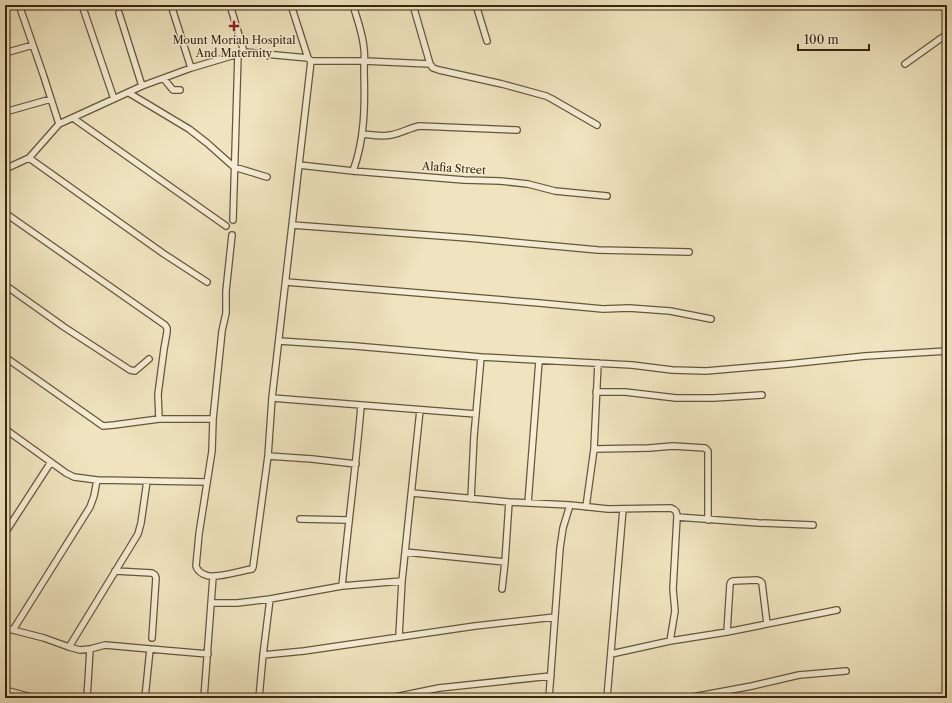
<svg xmlns="http://www.w3.org/2000/svg" width="952" height="703" font-family="'Libre Caslon Text',serif">
  <rect width="100%" height="100%" fill="#efe4bf"/>
  <filter id="stains"><feTurbulence type="fractalNoise" baseFrequency=".005" numOctaves="4"/><feColorMatrix values="0 0 0 0 .2 0 0 0 0 .09 0 0 0 0 .02 0 0 0 .5 -.17"/></filter>
  <radialGradient id="worn" r=".72"><stop offset=".6" stop-color="#630" stop-opacity="0"/><stop offset="1" stop-color="#630" stop-opacity=".3"/></radialGradient>
  <g fill="none" stroke-linecap="round" stroke-linejoin="round">
    <g stroke="#66563a" stroke-width="8">
      <path id="minor" d="M 19,5 L 43,74 L 59,124
        M 82,5 L 114,99
        M 171,5 L 191,68
        M 230,5 L 244,52
        M 291,5 L 308,58
        M 353,5 C 357,19 363,34 364,49 C 365,56 364,64 364,71 C 365,104 365,139 353,171
        M 413,5 L 430,64 L 433,68 L 439,70 L 502,84 L 546,96 L 552,99 L 597,125
        M 476,5 L 487,41
        M 119,13 L 142,86
        M 5,53 L 33,45
        M 905,64 L 947,34
        M 164,79 L 173,90 L 180,90
        M 129,93 L 189,129 L 207,143 L 234,167 L 267,177
        M 5,112 L 51,99
        M 73,118 L 226,226
        M 362,134 C 371,135 382,137 391,135 C 401,133 410,128 419,126 L 517,130
        M 29,158 L 164,254 L 207,282
        M 299,165 L 353,171 L 464,180 L 500,181 L 528,184 L 555,191 L 607,196
        M 5,169 L 29,158 L 59,124 L 142,86 L 191,68 L 238,54 L 244,52 L 308,58 L 311,61 L 364,61 L 430,64
        M 5,213 L 165,325 L 167,328 L 167,332 L 164,349 L 158,394 L 159,419
        M 233,220 L 238,54
        M 292,225 L 468,238 L 598,250 L 689,252
        M 232,235 L 226,291 L 226,313 L 222,331 L 213,419 L 212,451 L 199,534 L 196,566 C 198,573 207,577 214,576 C 226,576 240,571 252,569 L 253,567 L 268,456 L 272,398 L 311,61
        M 286,282 L 539,303 L 603,309 L 629,308 L 670,311 L 711,319
        M 5,285 L 64,327 L 130,370 L 135,371 L 149,359
        M 279,341 L 355,346 L 481,357 L 632,365 L 672,370 L 706,371 L 788,364 L 865,356 L 947,351
        M 5,357 L 103,426 L 114,425 L 159,419 L 213,419
        M 596,392 L 625,392 L 676,398 L 714,398 L 762,395
        M 272,398 L 476,414
        M 5,429 L 66,473 L 74,477 L 97,480 L 207,482
        M 594,449 L 649,448 L 673,446 L 705,448 L 708,451 L 708,520
        M 268,456 L 312,459 L 356,464
        M 412,493 L 509,502 L 570,505 L 608,509 L 671,508 C 676,510 677,512 677,517 L 673,589 L 675,611 L 670,641
        M 471,499 L 474,436 L 481,357
        M 528,503 L 539,361
        M 586,507 L 594,449 L 598,363
        M 677,517 L 759,523 L 813,525
        M 300,519 L 348,520
        M 5,533 L 51,462
        M 405,552 L 505,562 L 509,502
        M 115,571 L 152,573 L 155,575 L 156,578 L 152,638
        M 342,586 C 348,526 356,466 361,406
        M 502,589 L 505,562
        M 212,603 L 237,603 L 270,599 L 342,586 L 402,581
        M 5,628 L 44,638 L 69,647 L 80,650 L 90,649 L 105,645 L 150,649
        M 13,630 L 90,507 L 94,496 L 97,480
        M 727,632 L 730,584 L 731,582 L 733,581 L 757,580 L 760,581 L 762,583 L 767,624
        M 399,636 L 402,581 L 420,410
        M 69,647 L 138,534 L 141,523 L 147,481
        M 611,654 L 670,641 L 727,632 L 837,610
        M 263,655 L 304,651 L 475,626 L 555,617
        M 5,690 L 35,698
        M 87,698 L 90,649
        M 145,698 L 150,649 L 208,654
        M 204,698 L 213,577
        M 259,698 L 263,655 L 270,599
        M 390,698 L 439,688 L 551,676
        M 549,698 L 560,548 L 563,528 L 570,505
        M 607,698 L 623,509
        M 687,698 L 752,686 L 799,675 L 846,671"/>
    </g>
    <use href="#minor" stroke="#f5edd5" stroke-width="5.5"/>
  </g>
  <path fill="#8f2418" stroke="#f5edd5" stroke-width="1.5" d="M232 20h4v4h4v4h-4v4h-4v-4h-4v-4h4z"/>
  <g text-anchor="middle" dominant-baseline="central" stroke-width="3" stroke-linejoin="round" paint-order="stroke">
    <g font-size="11" fill="#38260e" stroke="#f5edd5">
      <text x="234" y="40">Mount Moriah Hospital<tspan x="234" dy="13">And Maternity</tspan></text>
    </g>
    <g font-size="11" fill="#38260e" stroke="#f5edd5">
      <text transform="translate(454 168) rotate(4)">Alafia Street</text>
    </g>
  </g>
  <rect width="952" height="703" fill="none" stroke="#efe4bf" stroke-width="20"/>
  <rect x="6" y="6" width="940" height="691" fill="none" stroke="#38260e" stroke-width="2"/>
  <rect x="10" y="10" width="932" height="683" fill="none" stroke="#38260e"/>
  <path d="M798 44v6h71v-6" fill="none" stroke="#38260e" stroke-width="2"/>
  <text x="804" y="44" font-size="12" fill="#38260e" stroke="#f5edd5" stroke-width="3" paint-order="stroke">100 m</text>
  <rect width="100%" height="100%" filter="url(#stains)"/>
  <rect width="100%" height="100%" fill="url(#worn)"/>
</svg>
